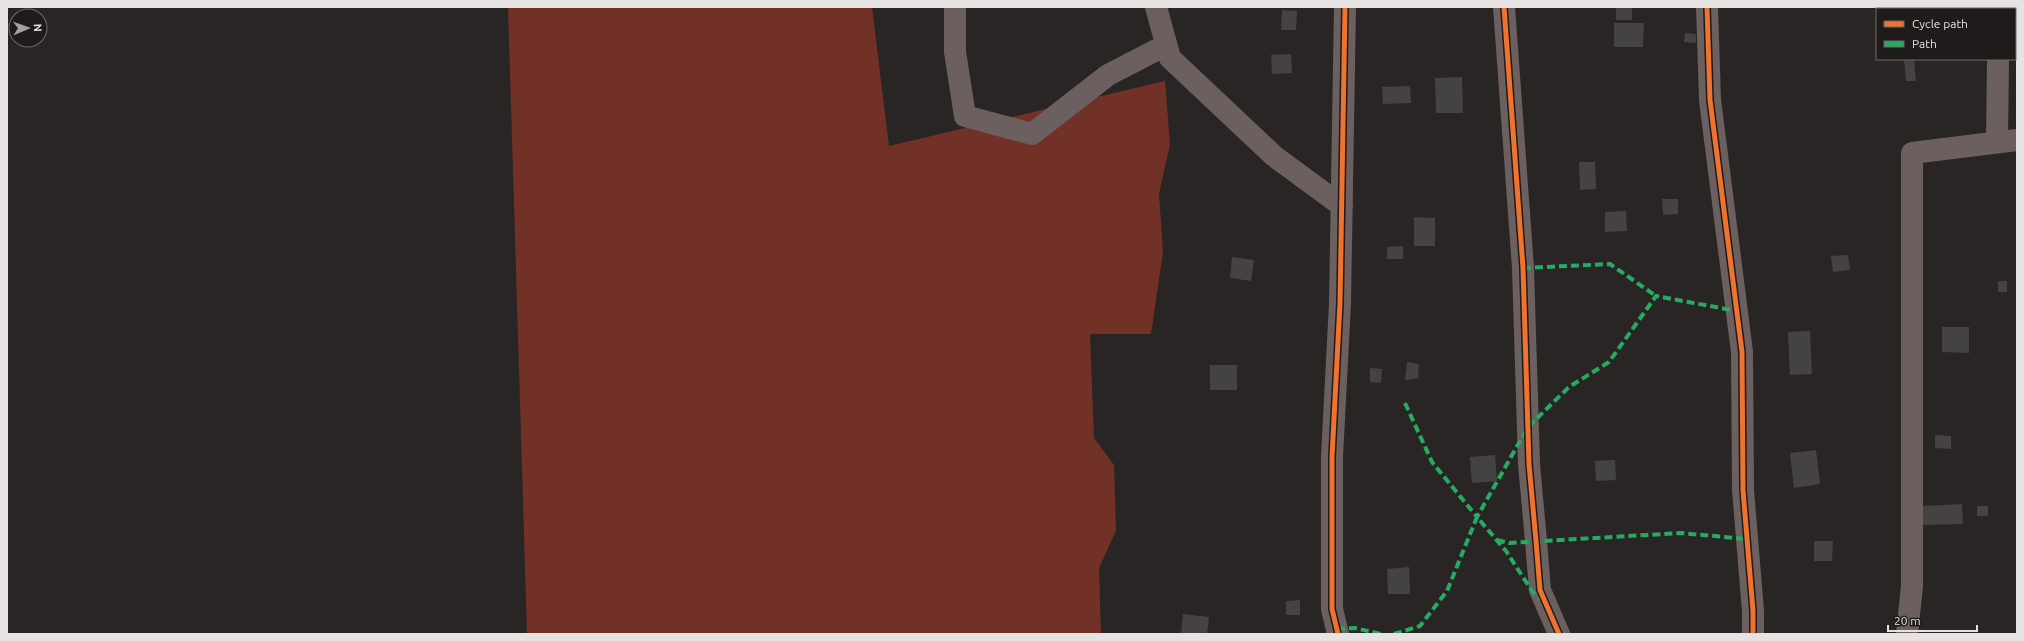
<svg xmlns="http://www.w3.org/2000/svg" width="2024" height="641" font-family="Ubuntu,sans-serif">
  <rect width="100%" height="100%" fill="#282524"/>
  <path fill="#723127" d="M 508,7 L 872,7 L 889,146 L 1165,81 L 1170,144 L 1159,194 L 1163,252 L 1151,334 L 1090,334 L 1094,438 L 1114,465 L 1116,531 L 1099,568 L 1101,634 L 527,634 Z"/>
  <path fill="#454342" d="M 1616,7 L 1632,7 L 1632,20 L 1616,20 Z
    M 1282,10 L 1297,11 L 1296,30 L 1281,30 Z
    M 1614,23 L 1644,23 L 1643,47 L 1614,47 Z
    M 1685,33 L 1696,34 L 1696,43 L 1684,42 Z
    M 1291,54 L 1292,73 L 1272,74 L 1271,55 Z
    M 1904,59 L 1914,59 L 1916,81 L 1906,81 Z
    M 1462,77 L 1463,113 L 1436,113 L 1435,78 Z
    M 1410,86 L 1411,103 L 1383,104 L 1382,87 Z
    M 1579,162 L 1595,162 L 1596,189 L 1580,190 Z
    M 1662,199 L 1678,199 L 1678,214 L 1663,215 Z
    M 1626,211 L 1627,231 L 1605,232 L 1605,212 Z
    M 1414,217 L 1435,218 L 1435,246 L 1414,246 Z
    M 1403,246 L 1403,259 L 1387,259 L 1387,247 Z
    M 1848,255 L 1850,270 L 1833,272 L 1831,256 Z
    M 1232,257 L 1254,260 L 1251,281 L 1230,278 Z
    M 1998,281 L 2007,281 L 2007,292 L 1998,292 Z
    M 1942,327 L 1969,327 L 1969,353 L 1942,352 Z
    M 1810,331 L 1812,374 L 1790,375 L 1788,332 Z
    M 1407,362 L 1419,364 L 1418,378 L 1405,380 Z
    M 1210,365 L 1237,365 L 1237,390 L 1210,390 Z
    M 1370,368 L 1382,369 L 1381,383 L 1370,382 Z
    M 1935,435 L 1951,436 L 1951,449 L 1935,448 Z
    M 1816,450 L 1820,484 L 1794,488 L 1790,453 Z
    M 1495,455 L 1497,481 L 1472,483 L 1470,457 Z
    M 1615,460 L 1616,480 L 1596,481 L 1595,461 Z
    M 1962,504 L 1963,524 L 1923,525 L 1923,506 Z
    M 1977,506 L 1988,506 L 1988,516 L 1977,516 Z
    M 1814,541 L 1833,541 L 1832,561 L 1814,561 Z
    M 1409,567 L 1410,594 L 1388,594 L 1387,569 Z
    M 1300,600 L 1300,615 L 1286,615 L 1286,601 Z
    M 1183,614 L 1209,617 L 1207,634 L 1181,634 Z"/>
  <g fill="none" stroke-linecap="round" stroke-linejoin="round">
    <path stroke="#6b605f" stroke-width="22" d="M 955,7 L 955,52 L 965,116 L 1032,134 L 1108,75 L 1166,45
      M 1156,7 L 1170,58 L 1274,156 L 1342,206
      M 1504,7 L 1523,268 L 1529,464 L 1536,541 L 1540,590 L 1559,634
      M 1707,7 L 1710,100 L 1742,352 L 1743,490 L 1753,611 L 1753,634
      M 1998,9 L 1998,7
      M 1997,142 L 1998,59
      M 1338,634 L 1332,609 L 1332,457 L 1340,303 L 1345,7
      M 1907,634 L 1912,586 L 1912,153 L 2017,140"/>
    <path stroke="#26ab63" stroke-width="4" stroke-dasharray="8 4" stroke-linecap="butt" d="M 1523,268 L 1610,264 L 1656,296
      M 1405,403 L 1432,462 L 1477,517 L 1528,427 L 1569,387 L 1609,362 L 1656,296 L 1737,311
      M 1497,540 L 1509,543 L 1681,533 L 1747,539
      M 1337,629 L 1355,628 L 1381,634
      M 1394,634 L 1420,626 L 1447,591 L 1477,517 L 1506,551 L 1532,591 L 1541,599"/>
    <g stroke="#1f1b1a" stroke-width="8">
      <path id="cycleway" d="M 1504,7 L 1523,268 L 1529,464 L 1536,541 L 1540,590 L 1559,634
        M 1707,7 L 1710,100 L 1742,352 L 1743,490 L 1753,611 L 1753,634
        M 1338,634 L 1332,609 L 1332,457 L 1340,303 L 1345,7"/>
    </g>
    <use href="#cycleway" stroke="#ef722f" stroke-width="5"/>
  </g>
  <rect width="2024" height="641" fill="none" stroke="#e6e3e2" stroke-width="16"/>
  <rect x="1876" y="8" width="140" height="52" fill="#1f1b1a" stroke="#6f6b6a"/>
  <rect x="1884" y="21" width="20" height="6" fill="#ef722f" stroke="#6f6b6a"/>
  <text x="1912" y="28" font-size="12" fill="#e6e3e2">Cycle path</text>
  <rect x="1884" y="41" width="20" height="6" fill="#26ab63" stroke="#6f6b6a"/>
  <text x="1912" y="48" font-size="12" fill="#e6e3e2">Path</text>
  <g transform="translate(28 28) rotate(88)"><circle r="19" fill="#1f1b1a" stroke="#6f6b6a"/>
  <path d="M0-3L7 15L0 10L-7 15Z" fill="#a4a0a0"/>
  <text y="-6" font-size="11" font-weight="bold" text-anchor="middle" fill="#e6e3e2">N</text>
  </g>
  <path d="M1888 625v6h89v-6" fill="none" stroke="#e6e3e2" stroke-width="2"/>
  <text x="1894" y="625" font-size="12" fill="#e6e3e2" stroke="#1f1b1a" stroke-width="3" paint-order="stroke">20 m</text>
</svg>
